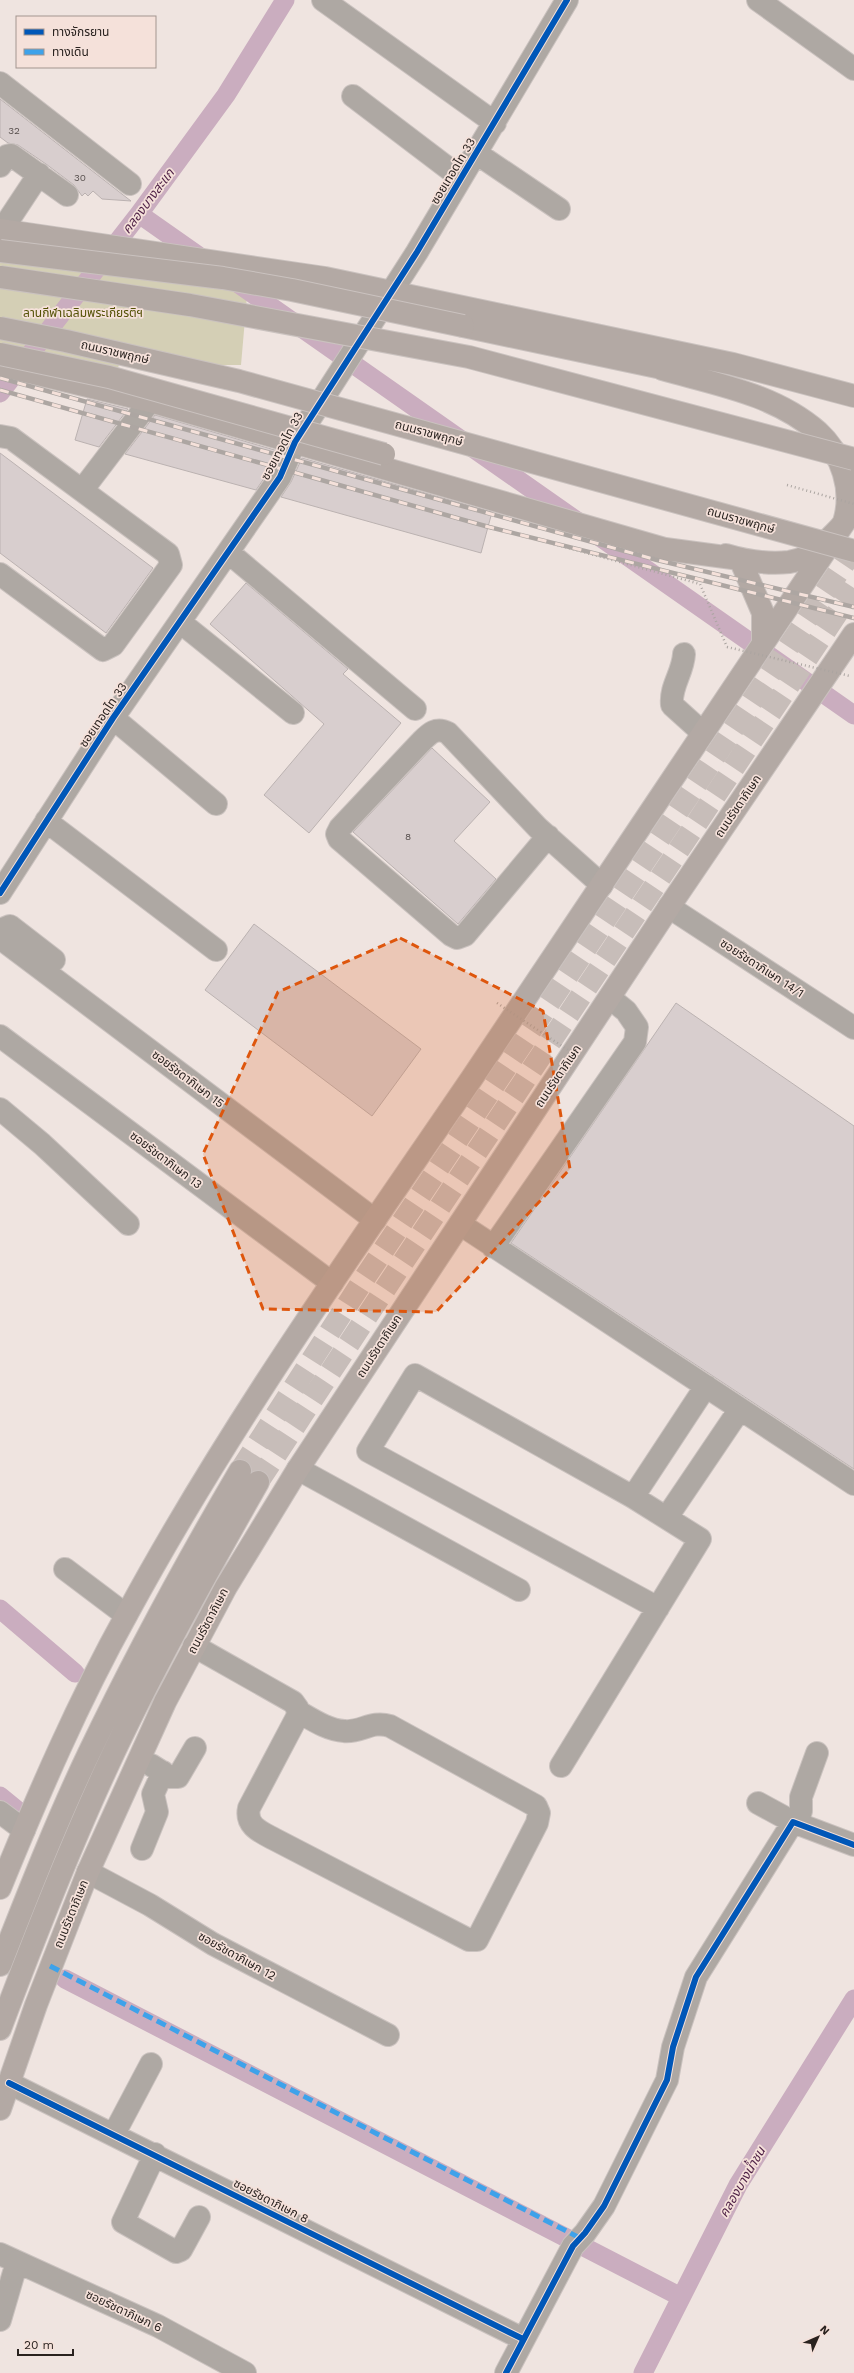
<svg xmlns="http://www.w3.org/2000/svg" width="854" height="2373" font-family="'Work Sans','Noto Sans Thai',sans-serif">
  <rect width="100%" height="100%" fill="#efe4e0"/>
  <path fill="#d4cfb5" d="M 0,238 L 249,273 L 241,365 L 119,365 L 112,385 L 0,357 Z"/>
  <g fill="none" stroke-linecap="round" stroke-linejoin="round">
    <path stroke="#caadbf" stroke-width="19" d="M 139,214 L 206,261
      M 233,280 L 854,715
      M 0,393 L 139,214 L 226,95 L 285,0
      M 0,1609 L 75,1673
      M 0,1796 L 22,1814
      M 65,1979 L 681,2297
      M 643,2373 L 738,2185 L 854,1999"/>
  </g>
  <path fill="#d8cece" stroke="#bbb2b1" d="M 0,99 L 118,191 L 131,201 L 102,199 L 93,191 L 88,196 L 85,193 L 82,196 L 74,185 L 46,164 L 18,145 L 8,143 L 0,137 Z
    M 87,399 L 128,409 L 99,447 L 75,440 Z
    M 155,415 L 278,451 L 269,471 L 256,490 L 125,454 Z
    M 0,453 L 153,568 L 106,633 L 0,553 Z
    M 302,458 L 492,512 L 481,553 L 281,497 L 291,482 Z
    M 246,583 L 348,669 L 343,674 L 401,723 L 309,833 L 264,795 L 324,724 L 210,624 Z
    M 432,748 L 490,802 L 454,841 L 496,879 L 458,924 L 353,832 Z
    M 254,924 L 421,1049 L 372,1116 L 205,990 Z
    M 676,1003 L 854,1126 L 854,1469 L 511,1243 Z"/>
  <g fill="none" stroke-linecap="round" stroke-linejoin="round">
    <path stroke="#c7bdb9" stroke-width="22" stroke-dasharray="22 11" stroke-linecap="butt" d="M 240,1471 L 362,1282 L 854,549
      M 258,1482 L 381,1295 L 854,588"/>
    <g stroke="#cac2bf" stroke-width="24">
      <path id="minor" d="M 323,0 L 495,123
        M 758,0 L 854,69
        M 0,83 L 130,184
        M 353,96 L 461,178
        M 476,153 L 559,209
        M 0,166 L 7,156 L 11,155 L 67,195
        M 2,230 L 39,174
        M 0,436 L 11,438 L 168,554 L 171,565 L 113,645 L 103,650 L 0,574
        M 83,489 L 150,401
        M 228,552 L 415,709
        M 180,622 L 293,713
        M 684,654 C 683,673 670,686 672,705 L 703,733
        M 113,718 L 216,804
        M 46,821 L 216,950
        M 548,836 L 465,935 L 457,938 L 451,935 L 339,839 L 337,834 L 340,828 L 420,743 C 428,735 435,726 448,733 L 538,828 L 602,885
        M 0,893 L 113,718 L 280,477 L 295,442 L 417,252 L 567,0
        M 669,907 L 854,1028
        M 0,930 L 10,926 L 54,960
        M 0,938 L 375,1220
        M 0,1036 L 332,1283
        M 0,1109 L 42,1144 L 128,1224
        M 460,1224 L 854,1484
        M 493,1247 L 635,1042 L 637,1027 L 626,1011 L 610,998
        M 298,1469 L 519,1590
        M 633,1497 L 706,1386
        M 667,1517 L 740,1409
        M 65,1569 L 126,1615
        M 194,1646 L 293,1702 L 298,1709 L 297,1717 L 249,1808 C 245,1826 261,1832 274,1839 L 469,1940 L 477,1940 L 537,1823 L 539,1813 L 536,1806 L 390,1726 C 371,1720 361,1733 344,1731 C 328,1730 313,1720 299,1712
        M 151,1765 L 170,1777 L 178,1777 L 195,1748
        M 561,1766 L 700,1539 L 633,1497 L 415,1375 L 368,1451 L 658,1608
        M 758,1803 L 793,1822
        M 0,1812 L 24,1830
        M 797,1824 L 801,1811 L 801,1797 L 817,1753
        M 142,1849 L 157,1812 L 153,1794 L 163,1772
        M 88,1872 L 150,1905 L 213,1944 L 388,2035
        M 9,2083 L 523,2339
        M 114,2134 L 151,2064
        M 155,2154 L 123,2222 L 176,2252 L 181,2250 L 199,2217
        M 0,2254 L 158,2326 L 245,2373
        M 0,2320 L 17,2262
        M 506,2373 L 573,2246 L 585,2233 L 604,2206 L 667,2080 L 673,2047 L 696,1977 L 793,1822 L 854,1845"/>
    </g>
    <g stroke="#cac2bf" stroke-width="24">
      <path id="major" d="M 0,230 L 325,278 L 733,364 L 854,396
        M 463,326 L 676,371
        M 0,365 L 150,401 L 665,549 L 740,559
        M 662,369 C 715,384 775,394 818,432 C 842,454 854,490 844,522 C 841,528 833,534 828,540 C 818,550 804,560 789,562 C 769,564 746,561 726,555
        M 740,559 L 763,613 L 763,640
        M 0,1888 C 38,1795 78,1702 127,1614 C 228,1427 352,1254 472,1078 C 600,889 726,697 854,508
        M 0,1965 C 28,1894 56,1822 89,1753 C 135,1657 186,1563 240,1471
        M 0,2029 C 33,1941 67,1853 107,1767 C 152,1670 205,1576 258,1482
        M 0,2109 L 36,2005 L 88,1872 L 165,1702 L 226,1587 L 298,1469 L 669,907 L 854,634"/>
    </g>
    <path stroke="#aba5a1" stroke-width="2.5" stroke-dasharray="1 3" stroke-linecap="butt" d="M 488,526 L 700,584 L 727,647"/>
    <use href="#minor" stroke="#aea8a3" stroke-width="22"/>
    <use href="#major" stroke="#b3a9a4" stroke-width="22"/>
    <g stroke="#ada6a2" stroke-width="4.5">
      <path id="rail" d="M 0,378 L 657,560 L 854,607
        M 0,390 L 489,527 L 854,618"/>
    </g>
    <use href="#rail" stroke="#f5e1da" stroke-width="3" stroke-dasharray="9" stroke-linecap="butt"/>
    <g stroke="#cac2bf" stroke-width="24" stroke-linecap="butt">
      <path id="major-bridge" d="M 0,251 L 223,278 L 292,290 L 463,326
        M 0,277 L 190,305 L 469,357 L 854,459
        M 0,328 L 66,341 L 239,381 L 854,551
        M 0,354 L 109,377 L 384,454"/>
    </g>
    <path stroke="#aba5a1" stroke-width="2.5" stroke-dasharray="1 3" stroke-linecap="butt" d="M 787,485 L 854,504
      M 727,647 L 850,676
      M 497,1003 L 580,1058"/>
    <use href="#major-bridge" stroke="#b3a9a4" stroke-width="22"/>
    <path stroke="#3ea2ea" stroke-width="5" stroke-dasharray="10 5" stroke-linecap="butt" d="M 50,1966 L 580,2238"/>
    <g stroke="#f5e1da" stroke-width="8">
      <path id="cycleway" d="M 0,893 L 113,718 L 280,477 L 295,442 L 417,252 L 567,0
        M 9,2083 L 523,2339
        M 506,2373 L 573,2246 L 585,2233 L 604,2206 L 667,2080 L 673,2047 L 696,1977 L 793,1822 L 854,1845"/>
    </g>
    <use href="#cycleway" stroke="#0057b8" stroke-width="6"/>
  </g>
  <path fill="#de560d" fill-opacity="0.2" stroke="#de560d" stroke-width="3" stroke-dasharray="8 5" stroke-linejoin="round" d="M 400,938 L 543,1011 L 570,1169 L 436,1312 L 263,1309 L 203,1154 L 278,992 Z"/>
  <g text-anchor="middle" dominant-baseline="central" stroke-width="3.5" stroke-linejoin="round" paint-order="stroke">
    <g font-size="10" fill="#564e4c">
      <text x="14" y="130">32</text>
      <text x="80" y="177">30</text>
      <text x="408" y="836">8</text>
    </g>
    <g font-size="12" fill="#29221f" stroke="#f5e1da">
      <text transform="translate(453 171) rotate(-59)">ซอยเทอดไท 33</text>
      <text transform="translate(115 352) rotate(13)">ถนนราชพฤกษ์</text>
      <text transform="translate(429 433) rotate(15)">ถนนราชพฤกษ์</text>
      <text transform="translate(282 446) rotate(-62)">ซอยเทอดไท 33</text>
      <text transform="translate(741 520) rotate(16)">ถนนราชพฤกษ์</text>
      <text transform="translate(103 715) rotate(-56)">ซอยเทอดไท 33</text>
      <text transform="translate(738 806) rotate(-56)">ถนนรัชดาภิเษก</text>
      <text transform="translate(762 968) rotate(33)">ซอยรัชดาภิเษก 14/1</text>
      <text transform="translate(558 1076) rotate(-56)">ถนนรัชดาภิเษก</text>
      <text transform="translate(188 1079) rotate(37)">ซอยรัชดาภิเษก 15</text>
      <text transform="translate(166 1160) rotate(37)">ซอยรัชดาภิเษก 13</text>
      <text transform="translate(379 1346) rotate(-57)">ถนนรัชดาภิเษก</text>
      <text transform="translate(208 1621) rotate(-62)">ถนนรัชดาภิเษก</text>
      <text transform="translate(71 1914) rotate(-68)">ถนนรัชดาภิเษก</text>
      <text transform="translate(237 1956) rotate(29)">ซอยรัชดาภิเษก 12</text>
      <text transform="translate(271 2201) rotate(27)">ซอยรัชดาภิเษก 8</text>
      <text transform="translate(124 2311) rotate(25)">ซอยรัชดาภิเษก 6</text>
    </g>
    <g font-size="12" fill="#535105" stroke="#f5e1da">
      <text x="83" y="313">ลานกีฬาเฉลิมพระเกียรติฯ</text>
    </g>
    <g font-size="13" font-style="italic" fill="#4c1e44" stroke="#f5e1da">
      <text transform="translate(148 201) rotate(-53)">คลองบางสะแก</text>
      <text transform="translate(742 2182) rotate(-60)">คลองบางน้ำชน</text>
    </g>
  </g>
  <rect x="16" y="16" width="140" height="52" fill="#f5e1da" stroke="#a3958f"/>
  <rect x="24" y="29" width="20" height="6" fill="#0057b8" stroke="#a3958f"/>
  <text x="52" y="36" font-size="12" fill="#29221f">ทางจักรยาน</text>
  <rect x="24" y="49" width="20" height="6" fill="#3ea2ea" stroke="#a3958f"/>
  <text x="52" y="56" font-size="12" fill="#29221f">ทางเดิน</text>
  <g transform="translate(818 2337) rotate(45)" stroke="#f5e1da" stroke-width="3" paint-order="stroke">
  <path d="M0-3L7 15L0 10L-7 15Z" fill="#29221f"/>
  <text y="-6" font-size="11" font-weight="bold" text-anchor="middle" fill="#29221f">N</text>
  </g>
  <path d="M18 2349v6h55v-6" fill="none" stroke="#29221f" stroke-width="2"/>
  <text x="24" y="2349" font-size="12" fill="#29221f" stroke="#f5e1da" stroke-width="3" paint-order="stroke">20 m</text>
</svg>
